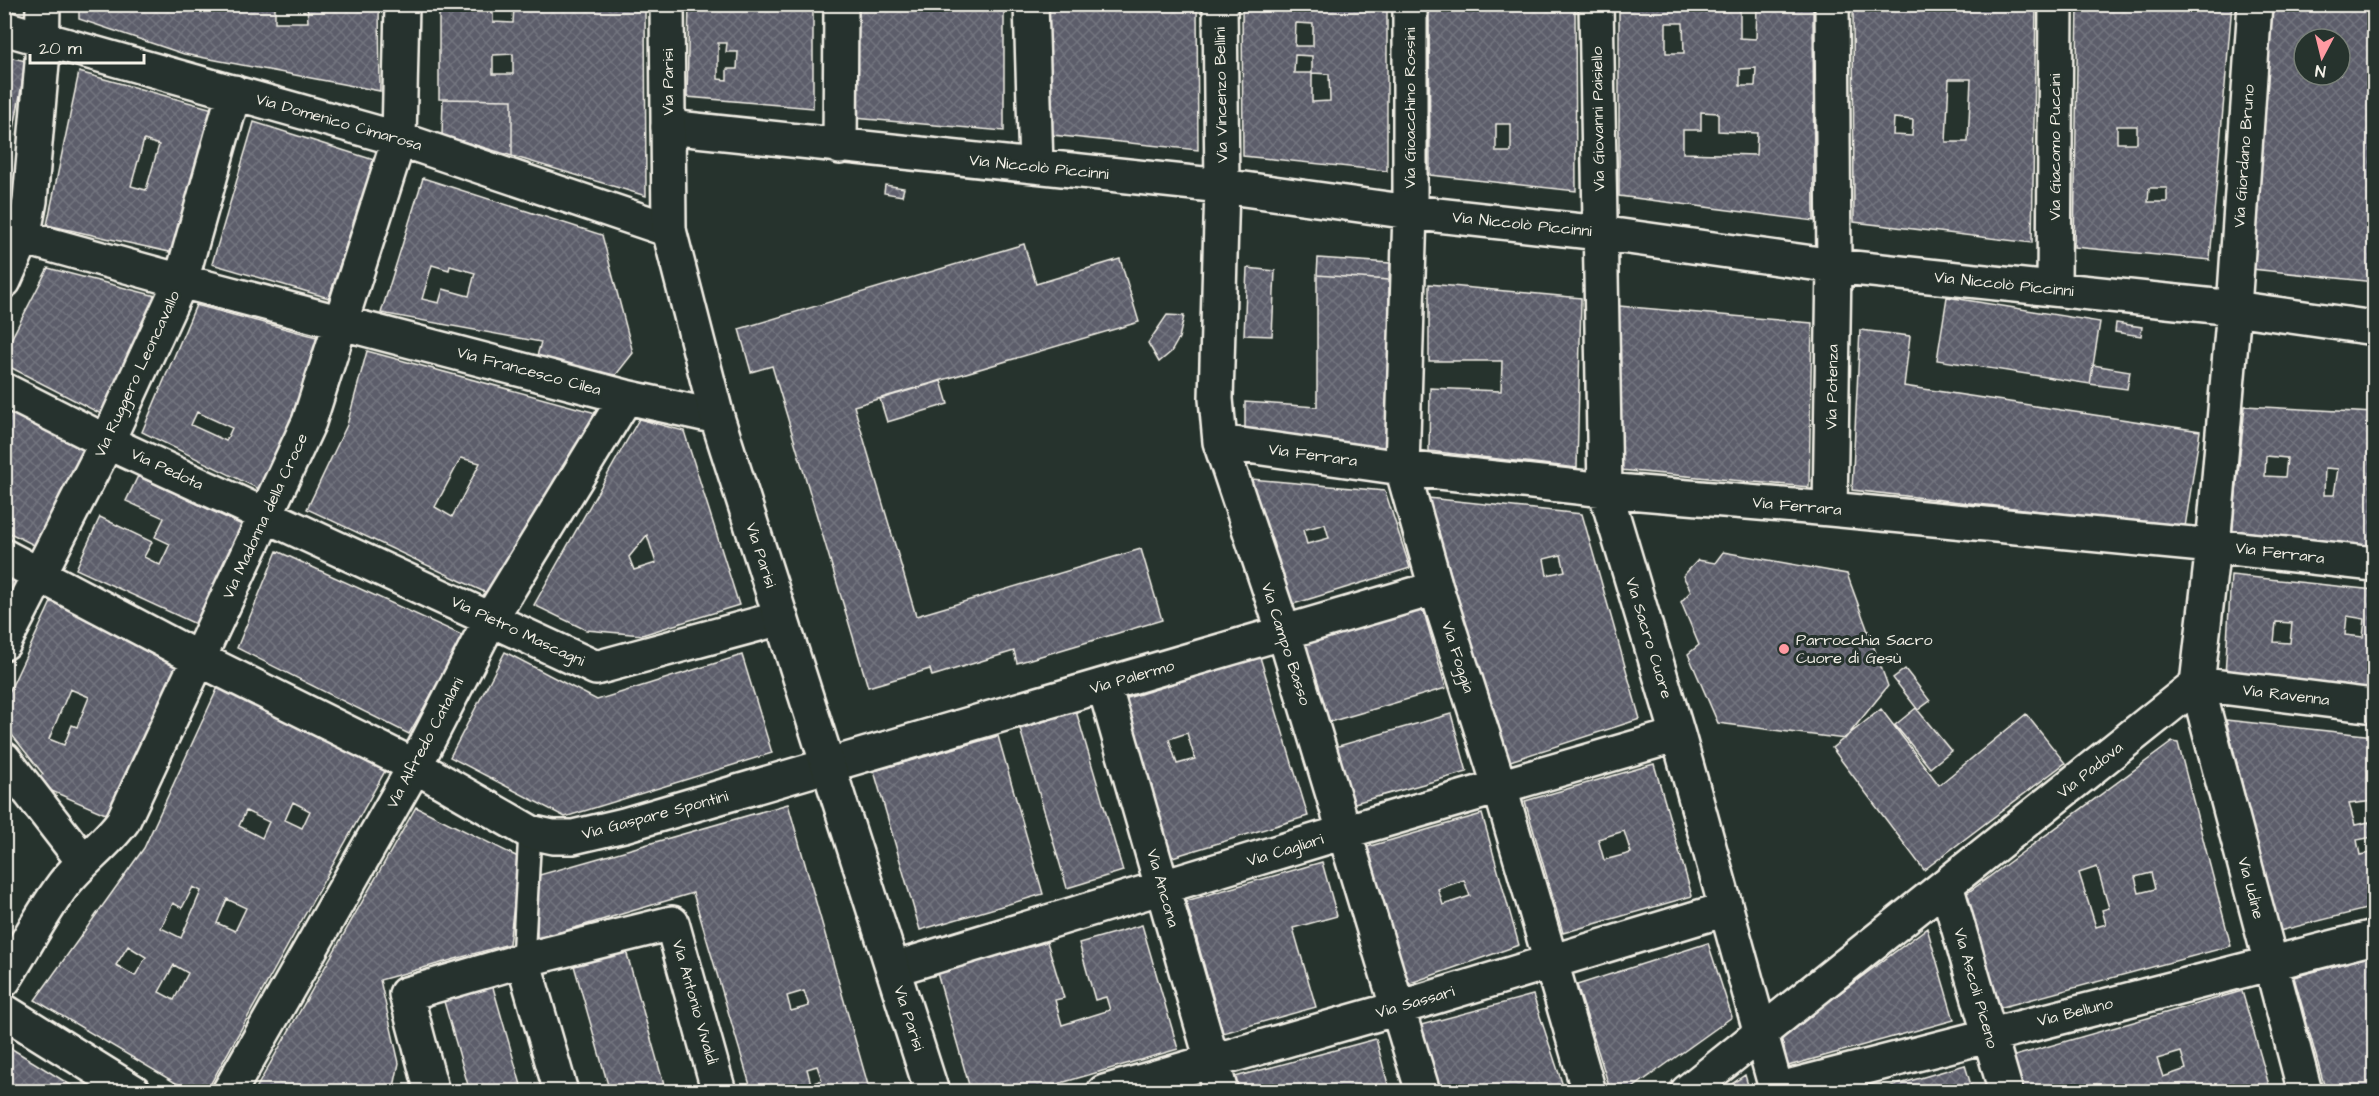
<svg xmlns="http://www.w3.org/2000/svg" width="2379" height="1096" font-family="'Architects Daughter',sans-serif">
  <defs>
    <pattern id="building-cross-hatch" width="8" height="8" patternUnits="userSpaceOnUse" patternTransform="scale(1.5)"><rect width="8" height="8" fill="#5b5d6a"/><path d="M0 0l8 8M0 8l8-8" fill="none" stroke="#73757f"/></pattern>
  </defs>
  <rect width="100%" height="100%" fill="#26332d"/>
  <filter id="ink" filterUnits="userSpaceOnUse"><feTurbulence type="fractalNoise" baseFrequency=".0167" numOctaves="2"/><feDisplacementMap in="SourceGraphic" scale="12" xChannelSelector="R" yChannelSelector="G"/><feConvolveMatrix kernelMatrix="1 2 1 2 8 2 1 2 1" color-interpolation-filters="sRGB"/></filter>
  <g filter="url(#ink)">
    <path fill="url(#building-cross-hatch)" stroke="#f4f1e8" stroke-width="1.5" fill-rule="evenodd" d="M 79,4 L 275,4 L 275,22 L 308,22 L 307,4 L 379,4 L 380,91 L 184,54 L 79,19 Z
      M 439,4 L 645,4 L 646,196 L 512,156 L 512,100 L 439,99 ZM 493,7 L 514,7 L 513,23 L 493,22 ZM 513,54 L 513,74 L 493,74 L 493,55 Z
      M 689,4 L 813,4 L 813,108 L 687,97 ZM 718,43 L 727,43 L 726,52 L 738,52 L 737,69 L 727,69 L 727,80 L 718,79 Z
      M 855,4 L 1004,4 L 1004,131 L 854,118 Z
      M 1048,4 L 1197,4 L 1198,150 L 1052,135 Z
      M 1242,4 L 1387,4 L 1387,171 L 1243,156 ZM 1296,23 L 1313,24 L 1313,46 L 1295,46 ZM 1295,55 L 1312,56 L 1312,73 L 1294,73 ZM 1312,73 L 1329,74 L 1330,101 L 1312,102 Z
      M 1429,4 L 1575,4 L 1576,191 L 1430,175 ZM 1496,124 L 1511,124 L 1511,152 L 1496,152 Z
      M 1619,4 L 1813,4 L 1814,221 L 1619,196 ZM 1740,7 L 1757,7 L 1756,39 L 1740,38 ZM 1666,23 L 1683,23 L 1684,53 L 1666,53 ZM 1756,68 L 1755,86 L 1740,86 L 1740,69 ZM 1701,112 L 1718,113 L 1718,131 L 1757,133 L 1756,155 L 1683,153 L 1683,130 L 1701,130 Z
      M 1853,4 L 2036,4 L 2032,243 L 1854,222 ZM 1949,79 L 1971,79 L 1968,142 L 1946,142 ZM 1894,118 L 1913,120 L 1912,136 L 1893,135 Z
      M 2078,4 L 2232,4 L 2210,260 L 2074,247 ZM 2117,126 L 2137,126 L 2137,143 L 2117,143 ZM 2149,188 L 2167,188 L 2167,202 L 2148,202 Z
      M 2273,4 L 2371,4 L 2371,31 L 2374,31 L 2374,146 L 2371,147 L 2372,176 L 2374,176 L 2374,282 L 2252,269 ZM 2304,39 L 2340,39 L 2340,75 L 2304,75 Z
      M 4,56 L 26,61 L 4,185 Z
      M 79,72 L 213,109 L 174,253 L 47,225 ZM 144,140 L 159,145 L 146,190 L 131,186 Z
      M 443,99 L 512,100 L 512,156 L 442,135 Z
      M 254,122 L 374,160 L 329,298 L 212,264 Z
      M 423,178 L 602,235 L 633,353 L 615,376 L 537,356 L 541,342 L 381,313 ZM 432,265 L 449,270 L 450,266 L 475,273 L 469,296 L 443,289 L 439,303 L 422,299 Z
      M 885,185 L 904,188 L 902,196 L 884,193 Z
      M 1024,244 L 1036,284 L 1120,259 L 1139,322 L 854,406 L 916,616 L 1141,549 L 1162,620 L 1017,663 L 1014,651 L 932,676 L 930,669 L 868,687 L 772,366 L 751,372 L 739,329 Z
      M 1318,258 L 1390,263 L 1389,280 L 1317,275 Z
      M 48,268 L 160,297 L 105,416 L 4,364 L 4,353 Z
      M 1247,268 L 1275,271 L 1272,336 L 1244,335 Z
      M 1317,275 L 1389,280 L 1389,448 L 1245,432 L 1245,402 L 1317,407 Z
      M 1429,284 L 1581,298 L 1577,468 L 1429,451 L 1430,388 L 1501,391 L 1502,361 L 1429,361 Z
      M 1947,297 L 2100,322 L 2090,384 L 1937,360 Z
      M 196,305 L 317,337 L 293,422 L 263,491 L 142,432 ZM 197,412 L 232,428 L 226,441 L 191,425 Z
      M 1619,306 L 1812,323 L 1809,487 L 1620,470 Z
      M 1167,315 L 1184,316 L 1179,338 L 1171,352 L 1159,362 L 1148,343 Z
      M 2116,323 L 2142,327 L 2141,336 L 2115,332 Z
      M 1860,330 L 1910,336 L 1904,386 L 2200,431 L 2185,527 L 1852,490 Z
      M 367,351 L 596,413 L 493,596 L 307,509 L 347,425 ZM 461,458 L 480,463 L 452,517 L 435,507 Z
      M 2093,365 L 2130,371 L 2127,389 L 2090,384 Z
      M 941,381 L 948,404 L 887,422 L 880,399 Z
      M 2245,406 L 2374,413 L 2374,548 L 2232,533 ZM 2266,456 L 2287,458 L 2285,477 L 2265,476 ZM 2325,468 L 2338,469 L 2334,495 L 2324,495 Z
      M 4,409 L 85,449 L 36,546 L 4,530 Z
      M 639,419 L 684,431 L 739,605 L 642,635 L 586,630 L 534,605 ZM 647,535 L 656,563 L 634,570 L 629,557 Z
      M 138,476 L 244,526 L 198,625 L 76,569 L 100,517 L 152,542 L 144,557 L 160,565 L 170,544 L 155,537 L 164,518 L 126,501 Z
      M 1251,479 L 1385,491 L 1410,568 L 1290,605 ZM 1325,524 L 1329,538 L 1307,544 L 1303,530 Z
      M 1428,498 L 1582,514 L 1640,719 L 1507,762 ZM 1561,555 L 1565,571 L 1547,575 L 1544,559 Z
      M 277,551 L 464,636 L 409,734 L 237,648 Z
      M 1723,552 L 1847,574 L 1888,686 L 1845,739 L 1718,723 L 1688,654 L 1699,645 L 1681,602 L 1691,591 L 1683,576 L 1698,560 L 1715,563 Z
      M 4,575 L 17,581 L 4,606 Z
      M 2231,575 L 2374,590 L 2374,692 L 2225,676 ZM 2347,616 L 2365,619 L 2363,637 L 2345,635 ZM 2276,622 L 2292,623 L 2290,643 L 2274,642 Z
      M 52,600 L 178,664 L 110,816 L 47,789 L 38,778 L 43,774 L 4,725 L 4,703 ZM 70,689 L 89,697 L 77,727 L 72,725 L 64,745 L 49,739 Z
      M 1423,609 L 1446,688 L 1326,723 L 1303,644 Z
      M 505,652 L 597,700 L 742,655 L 772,753 L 565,817 L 450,757 Z
      M 1260,657 L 1308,816 L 1169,858 L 1121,700 ZM 1187,733 L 1195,759 L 1177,764 L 1169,739 Z
      M 1905,669 L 1930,701 L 1918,710 L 1893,678 Z
      M 219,685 L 385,771 L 206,1092 L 191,1092 L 35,1000 L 144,848 ZM 293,802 L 310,811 L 302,828 L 285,820 ZM 246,811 L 269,822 L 262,838 L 239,826 ZM 193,887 L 201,891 L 181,938 L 161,928 L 173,903 L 182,908 ZM 227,899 L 246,908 L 235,931 L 217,923 ZM 128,946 L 146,957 L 135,976 L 116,965 ZM 174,965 L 188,973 L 174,1000 L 159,992 Z
      M 1916,708 L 1951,751 L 1930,768 L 1895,725 Z
      M 1881,709 L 1939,785 L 2026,714 L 2065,763 L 1924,870 L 1832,748 Z
      M 1076,711 L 1123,871 L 1067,888 L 1020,729 Z
      M 1451,714 L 1467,772 L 1351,804 L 1335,747 Z
      M 2226,720 L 2374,736 L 2374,801 L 2349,804 L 2355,825 L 2369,822 L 2373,837 L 2357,840 L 2360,855 L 2374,852 L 2374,907 L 2279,931 Z
      M 998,736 L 1043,894 L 920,930 L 874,771 Z
      M 2172,742 L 2178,743 L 2231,946 L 1995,1009 L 1962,897 ZM 2097,867 L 2109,908 L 2102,910 L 2106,924 L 2096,927 L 2079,873 ZM 2151,873 L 2155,889 L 2139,893 L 2135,877 Z
      M 1654,764 L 1692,896 L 1563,933 L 1525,801 ZM 1624,831 L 1631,853 L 1604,860 L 1598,839 Z
      M 788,804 L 870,1092 L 752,1092 L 693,893 L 537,939 L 536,876 ZM 804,991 L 809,1006 L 791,1011 L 787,996 ZM 817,1066 L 822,1080 L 811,1084 L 807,1069 Z
      M 416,807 L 520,858 L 509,944 L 380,980 L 399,1063 L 393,1092 L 254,1092 Z
      M 1482,814 L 1519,945 L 1399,987 L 1360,849 ZM 1464,880 L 1470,896 L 1443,905 L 1438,889 Z
      M 1322,862 L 1337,916 L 1293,928 L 1316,1007 L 1223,1033 L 1186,901 Z
      M 1142,925 L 1178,1049 L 1030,1092 L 971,1092 L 937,973 L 1047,942 L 1064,998 L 1055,1000 L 1062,1025 L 1110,1010 L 1106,997 L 1095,1000 L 1079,943 Z
      M 1927,928 L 1954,1020 L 1788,1066 L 1781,1037 Z
      M 1708,943 L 1732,1017 L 1627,1092 L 1611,1092 L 1577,985 Z
      M 625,947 L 666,1092 L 610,1092 L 573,962 Z
      M 2374,955 L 2374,1092 L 2326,1092 L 2294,977 Z
      M 492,984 L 523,1092 L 470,1092 L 443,998 Z
      M 2242,991 L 2271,1092 L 2021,1092 L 2011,1057 ZM 2181,1052 L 2186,1069 L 2163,1077 L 2157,1059 Z
      M 1533,995 L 1565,1092 L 1437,1092 L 1421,1025 Z
      M 1376,1039 L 1390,1092 L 1239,1092 L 1235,1077 Z
      M 4,1044 L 82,1092 L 4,1092 Z
      M 1965,1065 L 1973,1092 L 1872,1092 Z
      M 1745,1075 L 1750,1092 L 1720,1092 Z"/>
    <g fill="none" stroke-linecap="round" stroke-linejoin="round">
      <g stroke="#f4f1e8" stroke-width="26">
        <path id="service" d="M 523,960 L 530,832"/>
      </g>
      <g stroke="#f4f1e8" stroke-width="38">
        <path id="minor" d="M 1031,4 L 1036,166
          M 1220,4 L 1222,186 L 1216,399 L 1220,442 L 1284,633 L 1423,1092
          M 1410,4 L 1410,212 L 1402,468 L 1436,588 L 1500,788 L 1589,1092
          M 1596,4 L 1605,490 L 1678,735 L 1777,1092
          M 2255,4 L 2234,308 L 2213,546 L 2197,684 L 2305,1092
          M 4,28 L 399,139 L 669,230
          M 668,127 L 1222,186 L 1410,212 L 1600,233 L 1834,266 L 2234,308 L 2374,328
          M 840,147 L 841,4
          M 4,232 L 181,281 L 626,397 L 717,417
          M 4,281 L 23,238 L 30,201 L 42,63 L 43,4
          M 2054,289 L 2056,4
          M 4,390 L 107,442 L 596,668 L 781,618
          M 1220,442 L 1402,468 L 1605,490 L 1830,509 L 2213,546 L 2374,564
          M 1830,509 L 1834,266 L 1832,4
          M 4,556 L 197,658 L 415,766 L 530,832 L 553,837 L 573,837 L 624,825 L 1436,588
          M 4,643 L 107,442 L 181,281 L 234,92
          M 2197,684 L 2374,706
          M 1104,685 L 1221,1092
          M 4,759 L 83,861
          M 1946,885 L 2006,1092
          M 523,960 L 561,1092
          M 893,969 L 1344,832 L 1678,735
          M 4,980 C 24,948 41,915 63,885 C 81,861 106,845 123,821 L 309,422 L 399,139 L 402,4
          M 4,1011 L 134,1092
          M 1776,1090 L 2374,937
          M 229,1092 L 415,766 L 491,618 L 626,397
          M 432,1092 L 406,994 L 523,960 L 672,923 L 719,1092
          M 1104,1092 L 1398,1008 L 1726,909
          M 1687,1092 L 2197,684"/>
      </g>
      <g stroke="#f4f1e8" stroke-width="38">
        <path id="tertiary" d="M 667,4 L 669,230 L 717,417 L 932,1092"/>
      </g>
      <use href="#service" stroke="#26332d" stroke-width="21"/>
      <use href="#minor" stroke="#26332d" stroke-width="33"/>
      <use href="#tertiary" stroke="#26332d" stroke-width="33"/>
    </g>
  </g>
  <circle fill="#ff9aa2" stroke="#26332d" stroke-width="2" cx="1784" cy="649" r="6"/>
  <g text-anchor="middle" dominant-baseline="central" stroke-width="6" stroke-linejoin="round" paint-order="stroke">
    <g font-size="16" fill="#f4f1e8" stroke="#26332d">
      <text transform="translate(668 82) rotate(-90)">Via Parisi</text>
      <text transform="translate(1221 95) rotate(-91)">Via Vincenzo Bellini</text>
      <text transform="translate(1410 108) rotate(-90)">Via Gioacchino Rossini</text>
      <text transform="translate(1598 119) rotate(-91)">Via Giovanni Paisiello</text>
      <text transform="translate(339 122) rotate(16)">Via Domenico Cimarosa</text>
      <text transform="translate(2055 147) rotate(-90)">Via Giacomo Puccini</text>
      <text transform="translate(2244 156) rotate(-86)">Via Giordano Bruno</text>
      <text transform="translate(1039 167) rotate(6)">Via Niccolò Piccinni</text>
      <text transform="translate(1522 224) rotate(6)">Via Niccolò Piccinni</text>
      <text transform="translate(2004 284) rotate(6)">Via Niccolò Piccinni</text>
      <text transform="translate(529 371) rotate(15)">Via Francesco Cilea</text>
      <text transform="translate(137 374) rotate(-65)">Via Ruggero Leoncavallo</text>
      <text transform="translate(1832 387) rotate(-89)">Via Potenza</text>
      <text transform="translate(1313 455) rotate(8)">Via Ferrara</text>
      <text transform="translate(167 469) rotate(25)">Via Pedota</text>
      <text transform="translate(1797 506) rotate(5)">Via Ferrara</text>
      <text transform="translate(265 516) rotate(-65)">Via Madonna della Croce</text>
      <text transform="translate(2280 553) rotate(7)">Via Ferrara</text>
      <text transform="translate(761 555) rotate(72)">Via Parisi</text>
      <text transform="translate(518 631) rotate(25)">Via Pietro Mascagni</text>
      <text transform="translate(1649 638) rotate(73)">Via Sacro Cuore</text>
      <text transform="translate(1286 644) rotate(72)">Via Campo Basso</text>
      <text transform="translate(1458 657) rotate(72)">Via Foggia</text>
      <text transform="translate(1132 677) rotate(-16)">Via Palermo</text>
      <text transform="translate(2286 695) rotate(7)">Via Ravenna</text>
      <text transform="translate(425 743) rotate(-62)">Via Alfredo Catalani</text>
      <text transform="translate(2090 770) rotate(-39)">Via Padova</text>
      <text transform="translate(655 815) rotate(-15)">Via Gaspare Spontini</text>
      <text transform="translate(1285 850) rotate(-17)">Via Cagliari</text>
      <text transform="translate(1163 888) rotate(74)">Via Ancona</text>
      <text transform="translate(2251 888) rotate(75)">Via Udine</text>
      <text transform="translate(1976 988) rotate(74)">Via Ascoli Piceno</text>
      <text transform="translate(695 1002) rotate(74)">Via Antonio Vivaldi</text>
      <text transform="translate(1415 1002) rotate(-16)">Via Sassari</text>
      <text transform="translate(2075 1012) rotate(-14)">Via Belluno</text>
      <text transform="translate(909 1018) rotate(72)">Via Parisi</text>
    </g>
    <g font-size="16" fill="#f4f1e8" stroke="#26332d" text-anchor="start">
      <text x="1796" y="640">Parrocchia Sacro<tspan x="1796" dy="18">Cuore di Gesù</tspan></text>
    </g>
  </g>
  <rect width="2379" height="1096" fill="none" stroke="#26332d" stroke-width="24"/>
  <rect x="12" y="12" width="2355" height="1072" fill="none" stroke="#f4f1e8" stroke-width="2" filter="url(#ink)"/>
  <g transform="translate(2322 57) rotate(187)"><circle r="28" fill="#26332d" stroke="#787f78" stroke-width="1.5"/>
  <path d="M0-4.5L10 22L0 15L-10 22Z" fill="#ff9aa2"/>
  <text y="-9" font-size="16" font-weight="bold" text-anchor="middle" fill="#f4f1e8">N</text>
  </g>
  <path d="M30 54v9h114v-9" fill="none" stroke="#f4f1e8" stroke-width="3"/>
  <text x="39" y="54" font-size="18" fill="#f4f1e8" stroke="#26332d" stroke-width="4.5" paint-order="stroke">20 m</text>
</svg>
